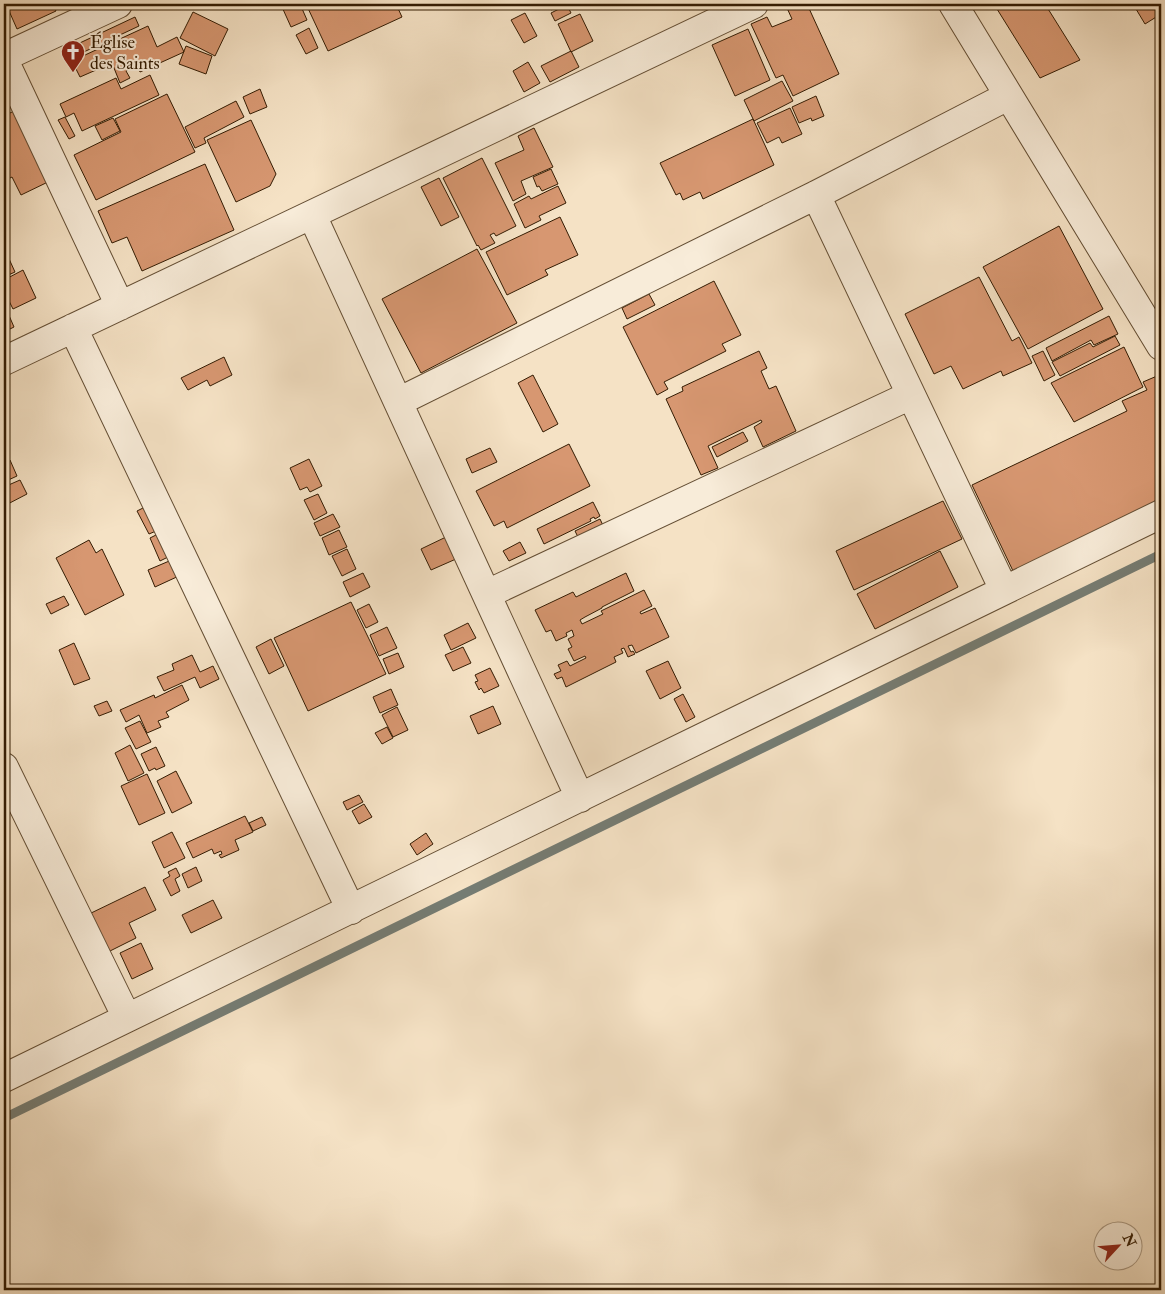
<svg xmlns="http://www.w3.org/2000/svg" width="1165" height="1294" font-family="'IM FELL Double Pica',serif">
  <rect width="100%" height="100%" fill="#f5e2c5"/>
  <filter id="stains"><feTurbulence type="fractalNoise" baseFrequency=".004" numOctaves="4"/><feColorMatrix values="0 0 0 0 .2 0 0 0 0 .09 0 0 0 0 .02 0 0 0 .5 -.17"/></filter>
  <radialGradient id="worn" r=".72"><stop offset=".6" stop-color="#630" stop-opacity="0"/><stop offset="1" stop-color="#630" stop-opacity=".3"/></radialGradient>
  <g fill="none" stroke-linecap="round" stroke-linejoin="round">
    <path stroke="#757c73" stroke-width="9" d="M 4,1118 L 1161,554"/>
  </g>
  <path fill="#d79771" stroke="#341c03" d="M 6,4 L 53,4 L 56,11 L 17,29 Z
    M 289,4 L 300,4 L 307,20 L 291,27 L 282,7 Z
    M 306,4 L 396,4 L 402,17 L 328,51 Z
    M 438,4 L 453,4 L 440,9 Z
    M 547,4 L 563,4 L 551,10 Z
    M 796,4 L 807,4 L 839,74 L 793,96 L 783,75 L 776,78 L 751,24 L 767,17 L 772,27 L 792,19 L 787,8 Z
    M 1008,4 L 1045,4 L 1080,60 L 1040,78 L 997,9 Z
    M 1133,4 L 1161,4 L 1161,14 L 1145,24 Z
    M 567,5 L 571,13 L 555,21 L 551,13 Z
    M 193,12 L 228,29 L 215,56 L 180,38 Z
    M 525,13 L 537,36 L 524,43 L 511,20 Z
    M 580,14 L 593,41 L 571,52 L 558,24 Z
    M 135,17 L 139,26 L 71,58 L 67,49 Z
    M 148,26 L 157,47 L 177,37 L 184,52 L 140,72 L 137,65 L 126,71 L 130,78 L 120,83 L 112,63 L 80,77 L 72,61 Z
    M 309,28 L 318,48 L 306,54 L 296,35 Z
    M 748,29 L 770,80 L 735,96 L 712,45 Z
    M 186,46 L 212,56 L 206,74 L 179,64 Z
    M 571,51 L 579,67 L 550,82 L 541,66 Z
    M 528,62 L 540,83 L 524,92 L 513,71 Z
    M 150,75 L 159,95 L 82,131 L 74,113 L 66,117 L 60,104 L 116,78 L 121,89 Z
    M 782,81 L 793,101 L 754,121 L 744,100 Z
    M 260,89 L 267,107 L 250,114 L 243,97 Z
    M 167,94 L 195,152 L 96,200 L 74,155 L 121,132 L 115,119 Z
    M 816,96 L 824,116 L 812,121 L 811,118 L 799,123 L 792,107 Z
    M 4,97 L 10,109 L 4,112 Z
    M 236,101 L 244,117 L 204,138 L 206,143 L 195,148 L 185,127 Z
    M 790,108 L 802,134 L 782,143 L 779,137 L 767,143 L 757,123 Z
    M 14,111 L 50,181 L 21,195 L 12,177 L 4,181 L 4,116 Z
    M 65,117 L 75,136 L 69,139 L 58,120 Z
    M 113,118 L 120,131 L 102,140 L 95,126 Z
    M 753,119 L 774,165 L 703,199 L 700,192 L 683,200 L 680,193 L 676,195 L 660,163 Z
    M 251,120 L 276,174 L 270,186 L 236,202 L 207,140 Z
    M 534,128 L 553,167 L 521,181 L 526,194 L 513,201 L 495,163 L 524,150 L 518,136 Z
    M 482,158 L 516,226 L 496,236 L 494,233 L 490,235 L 495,243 L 481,250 L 478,245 L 477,246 L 443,178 Z
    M 205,164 L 234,230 L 142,271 L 127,237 L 112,243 L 98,211 Z
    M 551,169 L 558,184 L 542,191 L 539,186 L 537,187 L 533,177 Z
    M 439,178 L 459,217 L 441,226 L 421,187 Z
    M 558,186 L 566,203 L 539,216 L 541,220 L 525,228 L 514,204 L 529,196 L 531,199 Z
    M 560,217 L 578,255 L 545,270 L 548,275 L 507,295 L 486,252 Z
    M 1059,226 L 1103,309 L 1028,349 L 983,267 Z
    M 477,249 L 517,323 L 421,373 L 382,299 Z
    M 5,250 L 15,272 L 4,277 L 4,251 Z
    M 23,270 L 36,298 L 13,309 L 4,291 L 4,280 Z
    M 979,277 L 1012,341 L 1019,337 L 1032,363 L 1003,376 L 1001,371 L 963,389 L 951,366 L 934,374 L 905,314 Z
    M 714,281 L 741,335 L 722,344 L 726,351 L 664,382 L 668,389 L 657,395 L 623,327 Z
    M 649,294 L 655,305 L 627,319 L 622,308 Z
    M 4,304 L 14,327 L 4,332 Z
    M 1109,316 L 1118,334 L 1094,345 L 1091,340 L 1052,361 L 1046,348 Z
    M 1115,336 L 1120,345 L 1060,376 L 1052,362 L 1090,343 L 1093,347 Z
    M 1124,347 L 1143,387 L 1074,422 L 1051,383 Z
    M 759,351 L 767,368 L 761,371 L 769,389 L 776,386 L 796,431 L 763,447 L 754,427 L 762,422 L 761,420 L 708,446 L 718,468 L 701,475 L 666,399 L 683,391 L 682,387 Z
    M 1043,351 L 1055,375 L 1044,381 L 1032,356 Z
    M 224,357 L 232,375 L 210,386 L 207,380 L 188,390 L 181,378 Z
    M 533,375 L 558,424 L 543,432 L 518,383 Z
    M 1157,376 L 1161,385 L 1161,503 L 1014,573 L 972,485 L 1127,411 L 1122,401 L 1147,390 L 1143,382 Z
    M 743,432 L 748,441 L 717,457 L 712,447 Z
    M 569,444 L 590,486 L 507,528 L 504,521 L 494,526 L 476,491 Z
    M 490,448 L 497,462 L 472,473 L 466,459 Z
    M 309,459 L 322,486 L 310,492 L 307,487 L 300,490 L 290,468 Z
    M 10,460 L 17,476 L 4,482 L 4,463 Z
    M 20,480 L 27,494 L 4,506 L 4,487 Z
    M 318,494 L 327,513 L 314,520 L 304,500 Z
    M 943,501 L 962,539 L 854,590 L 836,551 Z
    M 593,502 L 600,516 L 595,519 L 594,517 L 590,519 L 591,521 L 544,544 L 537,529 Z
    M 145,507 L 156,531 L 149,534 L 137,511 Z
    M 333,514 L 340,527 L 320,536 L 314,523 Z
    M 600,519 L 607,534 L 582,545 L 575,531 Z
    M 339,530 L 347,547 L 329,555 L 322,538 Z
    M 160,533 L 170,556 L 160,561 L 150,538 Z
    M 446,537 L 456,559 L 431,570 L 421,549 Z
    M 89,540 L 96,553 L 102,549 L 124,595 L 85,615 L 56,558 Z
    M 520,542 L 526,553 L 509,561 L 503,551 Z
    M 347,549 L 356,569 L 342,576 L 332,556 Z
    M 940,551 L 958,587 L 875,629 L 857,594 Z
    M 174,559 L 181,575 L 155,587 L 148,570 Z
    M 363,573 L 370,587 L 350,597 L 343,582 Z
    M 626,573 L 634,591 L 602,607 L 602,608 L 585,617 L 580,620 L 582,624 L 603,614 L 601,611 L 644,590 L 652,606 L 640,612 L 641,614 L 655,608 L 669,637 L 636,653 L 632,645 L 628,646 L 631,652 L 633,651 L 635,654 L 628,657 L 624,648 L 621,649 L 623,653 L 614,657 L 616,662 L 566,687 L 562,677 L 557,679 L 554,674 L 561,671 L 558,665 L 567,661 L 570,666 L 586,658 L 585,656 L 574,661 L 568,649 L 572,647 L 568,639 L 574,636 L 572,630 L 566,633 L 567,636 L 556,641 L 551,630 L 546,632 L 535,610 L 573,592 L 576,597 Z
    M 64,596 L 69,605 L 51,614 L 46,604 Z
    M 351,602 L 386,674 L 308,711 L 274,638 Z
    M 369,604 L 378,622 L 366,628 L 357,610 Z
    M 468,623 L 476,638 L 451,650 L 444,635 Z
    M 387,627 L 397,648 L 379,656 L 370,635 Z
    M 271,639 L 284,666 L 269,674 L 256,647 Z
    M 74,643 L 90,679 L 74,685 L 59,650 Z
    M 463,647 L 471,663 L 453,671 L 445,655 Z
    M 398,653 L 404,667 L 389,674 L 383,659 Z
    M 192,655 L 200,672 L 213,666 L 219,679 L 200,688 L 195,677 L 164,691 L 157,677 L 174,670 L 172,664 Z
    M 668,661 L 681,688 L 660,699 L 646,671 Z
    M 490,668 L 499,686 L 484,693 L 481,688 L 479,690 L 475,682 L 478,681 L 475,675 Z
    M 182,685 L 189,700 L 166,712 L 169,717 L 158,721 L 161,727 L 147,733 L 139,715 L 126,722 L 120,710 L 154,695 L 155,698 Z
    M 391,689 L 398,705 L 380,713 L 373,697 Z
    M 683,694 L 695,717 L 686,722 L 674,699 Z
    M 107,701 L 112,711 L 99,716 L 94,706 Z
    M 493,706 L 501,724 L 478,734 L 470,716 Z
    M 397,707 L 408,730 L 393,737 L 382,715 Z
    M 140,721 L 151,742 L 136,749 L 125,728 Z
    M 387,727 L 393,738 L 382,744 L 375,733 Z
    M 130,745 L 144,773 L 128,781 L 115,753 Z
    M 156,747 L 165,766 L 156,770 L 155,768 L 149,771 L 141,754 Z
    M 176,771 L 192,803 L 172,813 L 157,781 Z
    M 147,774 L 165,813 L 139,825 L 121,786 Z
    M 359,795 L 363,802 L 347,810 L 343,802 Z
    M 364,804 L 372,817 L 359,824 L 352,811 Z
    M 245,816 L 253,832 L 235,840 L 239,850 L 221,858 L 219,855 L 222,854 L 221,851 L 214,854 L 212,849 L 193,858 L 186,843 Z
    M 262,817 L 266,825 L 253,831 L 249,823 Z
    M 172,832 L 185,858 L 164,868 L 152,842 Z
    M 426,833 L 433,844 L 417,855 L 410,844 Z
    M 196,867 L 202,881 L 188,888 L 182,874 Z
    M 176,868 L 180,876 L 175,879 L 180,891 L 171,896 L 163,880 L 170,876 L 168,872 Z
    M 145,887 L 156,910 L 129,923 L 136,938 L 106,953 L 87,915 Z
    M 213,900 L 222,918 L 191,933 L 182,915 Z
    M 141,943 L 153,969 L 132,979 L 120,953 Z"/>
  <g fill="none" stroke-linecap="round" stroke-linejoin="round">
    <g stroke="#644e34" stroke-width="30">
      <path id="minor" d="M 953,4 L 1161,346
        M 4,57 L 118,4
        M 4,60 L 120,306
        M 816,195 L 1004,590
        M 312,215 L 580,798
        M 73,328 L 351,910
        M 4,361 L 754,4
        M 398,402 L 816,195 L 1008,96
        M 487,594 L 911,395
        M 4,767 L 127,1018
        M 4,1078 L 1161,514"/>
    </g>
    <use href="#minor" stroke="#f8ecd9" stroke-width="28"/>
  </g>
  <defs>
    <g id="church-pin" transform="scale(1.25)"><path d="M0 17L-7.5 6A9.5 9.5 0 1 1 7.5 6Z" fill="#8f2418" stroke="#f8ecd9"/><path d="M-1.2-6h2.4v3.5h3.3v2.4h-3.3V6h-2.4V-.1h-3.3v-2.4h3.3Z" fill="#fff"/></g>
  </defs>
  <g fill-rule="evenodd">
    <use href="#church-pin" x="73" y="52"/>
  </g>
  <g text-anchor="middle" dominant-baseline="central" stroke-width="4" stroke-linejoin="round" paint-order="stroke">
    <g font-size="18" fill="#341c03" stroke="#f8ecd9" text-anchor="start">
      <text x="90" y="42">Église<tspan x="90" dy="21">des Saints</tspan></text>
    </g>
  </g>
  <rect width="1165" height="1294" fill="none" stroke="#f5e2c5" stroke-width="20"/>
  <rect x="5" y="5" width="1155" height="1284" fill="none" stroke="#341c03" stroke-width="2.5"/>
  <rect x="10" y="10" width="1145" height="1274" fill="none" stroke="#341c03"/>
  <g transform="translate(1118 1246) rotate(64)"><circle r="24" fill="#f8ecd9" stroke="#aa9983"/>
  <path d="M0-4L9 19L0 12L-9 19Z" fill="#8f2418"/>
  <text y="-8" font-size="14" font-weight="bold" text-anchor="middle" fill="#341c03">N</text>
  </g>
  <rect width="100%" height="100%" filter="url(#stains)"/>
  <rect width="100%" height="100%" fill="url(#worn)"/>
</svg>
